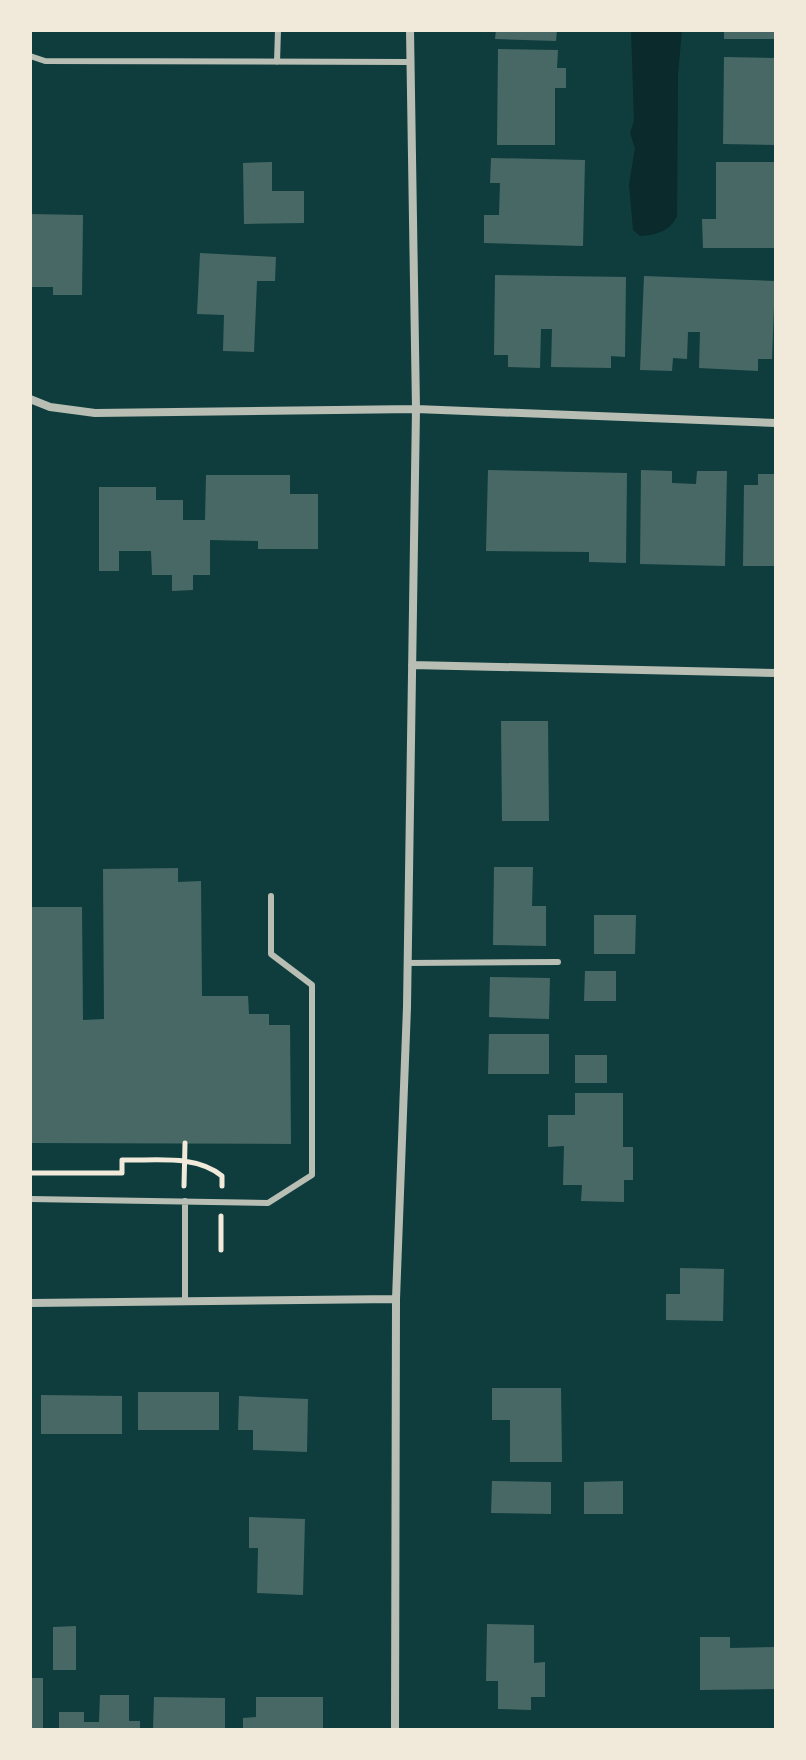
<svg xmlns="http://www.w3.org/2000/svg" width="806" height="1760" font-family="'Noto Sans',sans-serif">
  <rect width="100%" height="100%" fill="#0f3d3e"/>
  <path fill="#0a2a2b" d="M 631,30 L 682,30 L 678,75 L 677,216 C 670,232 655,235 640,236 L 633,230 L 629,185 L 635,148 L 630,133 L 634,121 Z"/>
  <path fill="#486865" d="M 496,30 L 557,30 L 556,41 L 495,39 Z
    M 724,30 L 776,30 L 776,39 L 724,39 Z
    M 498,49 L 558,50 L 557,68 L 566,68 L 566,88 L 555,88 L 555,145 L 497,145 Z
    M 724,57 L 776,58 L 776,145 L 723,144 Z
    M 491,158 L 585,160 L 583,246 L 484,243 L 484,215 L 499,215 L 500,183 L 490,183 Z
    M 272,162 L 272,191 L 304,191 L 304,223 L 244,224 L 243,163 Z
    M 716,162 L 776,162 L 776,248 L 703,248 L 702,219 L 716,219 Z
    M 30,214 L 83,215 L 82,295 L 53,295 L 53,287 L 30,287 Z
    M 200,253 L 276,257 L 275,281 L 257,281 L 254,352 L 223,351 L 224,315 L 197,314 Z
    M 495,275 L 626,277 L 625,357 L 611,356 L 611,368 L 551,367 L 552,329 L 541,329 L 540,368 L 508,367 L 508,355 L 494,355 Z
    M 644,276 L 775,281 L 772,359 L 758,359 L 758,371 L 699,368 L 700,332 L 688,332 L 687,359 L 673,358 L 672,371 L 640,370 Z
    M 488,470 L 627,473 L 626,563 L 589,562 L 589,552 L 486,551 Z
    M 641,470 L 672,471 L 672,483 L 696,484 L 697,471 L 727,471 L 725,566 L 640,564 Z
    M 758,474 L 776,474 L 776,566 L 743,566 L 744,485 L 758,485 Z
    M 206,475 L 290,475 L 290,494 L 318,494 L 318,549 L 258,549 L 258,541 L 210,540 L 210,575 L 193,575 L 193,590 L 172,591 L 172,575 L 152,575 L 151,551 L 119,551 L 119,571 L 99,571 L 99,487 L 156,487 L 156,500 L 183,500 L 183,520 L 205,520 Z
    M 501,721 L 548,721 L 549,821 L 502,821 Z
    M 494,867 L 533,867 L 532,906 L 546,906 L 546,946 L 493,945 Z
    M 178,868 L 178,882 L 201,881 L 202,996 L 248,996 L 249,1014 L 269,1014 L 269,1025 L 290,1025 L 291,1144 L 30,1143 L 30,907 L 82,907 L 83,1020 L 104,1019 L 103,869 Z
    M 594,915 L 636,915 L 635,954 L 594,954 Z
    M 585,971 L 616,971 L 616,1001 L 584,1001 Z
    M 490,977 L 550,978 L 549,1019 L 489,1017 Z
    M 489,1034 L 549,1034 L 549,1074 L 488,1074 Z
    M 575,1055 L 607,1055 L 607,1083 L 575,1083 Z
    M 575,1093 L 623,1093 L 623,1147 L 633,1147 L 633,1180 L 624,1180 L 624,1202 L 581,1201 L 582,1185 L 563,1185 L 564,1146 L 548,1147 L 548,1115 L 575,1115 Z
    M 680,1268 L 724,1269 L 723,1321 L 666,1320 L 666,1294 L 680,1294 Z
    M 492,1388 L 561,1388 L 562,1462 L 510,1462 L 510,1420 L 492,1420 Z
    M 138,1392 L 219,1392 L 219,1430 L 138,1430 Z
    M 41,1395 L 122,1396 L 122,1434 L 41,1434 Z
    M 239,1396 L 308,1399 L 307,1452 L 253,1450 L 253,1430 L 238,1430 Z
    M 492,1481 L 551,1482 L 551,1514 L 491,1513 Z
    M 623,1481 L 623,1514 L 584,1514 L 584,1482 Z
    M 249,1517 L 305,1519 L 303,1595 L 257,1593 L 258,1548 L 249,1548 Z
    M 487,1624 L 534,1625 L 534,1663 L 545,1662 L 545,1697 L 531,1697 L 531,1710 L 498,1709 L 498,1681 L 486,1681 Z
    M 76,1626 L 76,1670 L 53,1670 L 53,1627 Z
    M 700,1637 L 730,1637 L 730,1648 L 776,1647 L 776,1689 L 700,1690 Z
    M 30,1678 L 43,1678 L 43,1730 L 30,1730 Z
    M 100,1695 L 129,1695 L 129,1721 L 140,1721 L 140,1730 L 59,1730 L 59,1712 L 84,1712 L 84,1722 L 99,1722 Z
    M 154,1697 L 225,1698 L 225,1730 L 153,1730 Z
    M 256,1697 L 323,1697 L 323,1730 L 243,1730 L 243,1718 L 256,1717 Z"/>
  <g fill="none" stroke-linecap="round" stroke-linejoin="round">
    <path stroke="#f1e9da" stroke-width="5" d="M 30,1173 L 122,1173 L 122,1160 C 155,1161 195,1154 222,1176 L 222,1186
      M 184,1186 L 185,1143
      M 221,1250 L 221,1216"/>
    <path stroke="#b8beb3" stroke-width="6" d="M 30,56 L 45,61 L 410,62
      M 277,62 L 278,30
      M 407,963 L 558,962
      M 30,1199 L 268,1203 L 312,1175 L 312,985 L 271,954 L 271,896
      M 185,1301 L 185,1201"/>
    <path stroke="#b8beb3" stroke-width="8" d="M 30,399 L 50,407 L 95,413 L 416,409 L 776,423
      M 412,665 L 776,673
      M 30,1303 L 396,1299
      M 395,1730 L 396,1299 L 407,1007 L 416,409 L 410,30"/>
  </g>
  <rect width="806" height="1760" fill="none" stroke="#f1e9da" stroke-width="64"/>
</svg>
